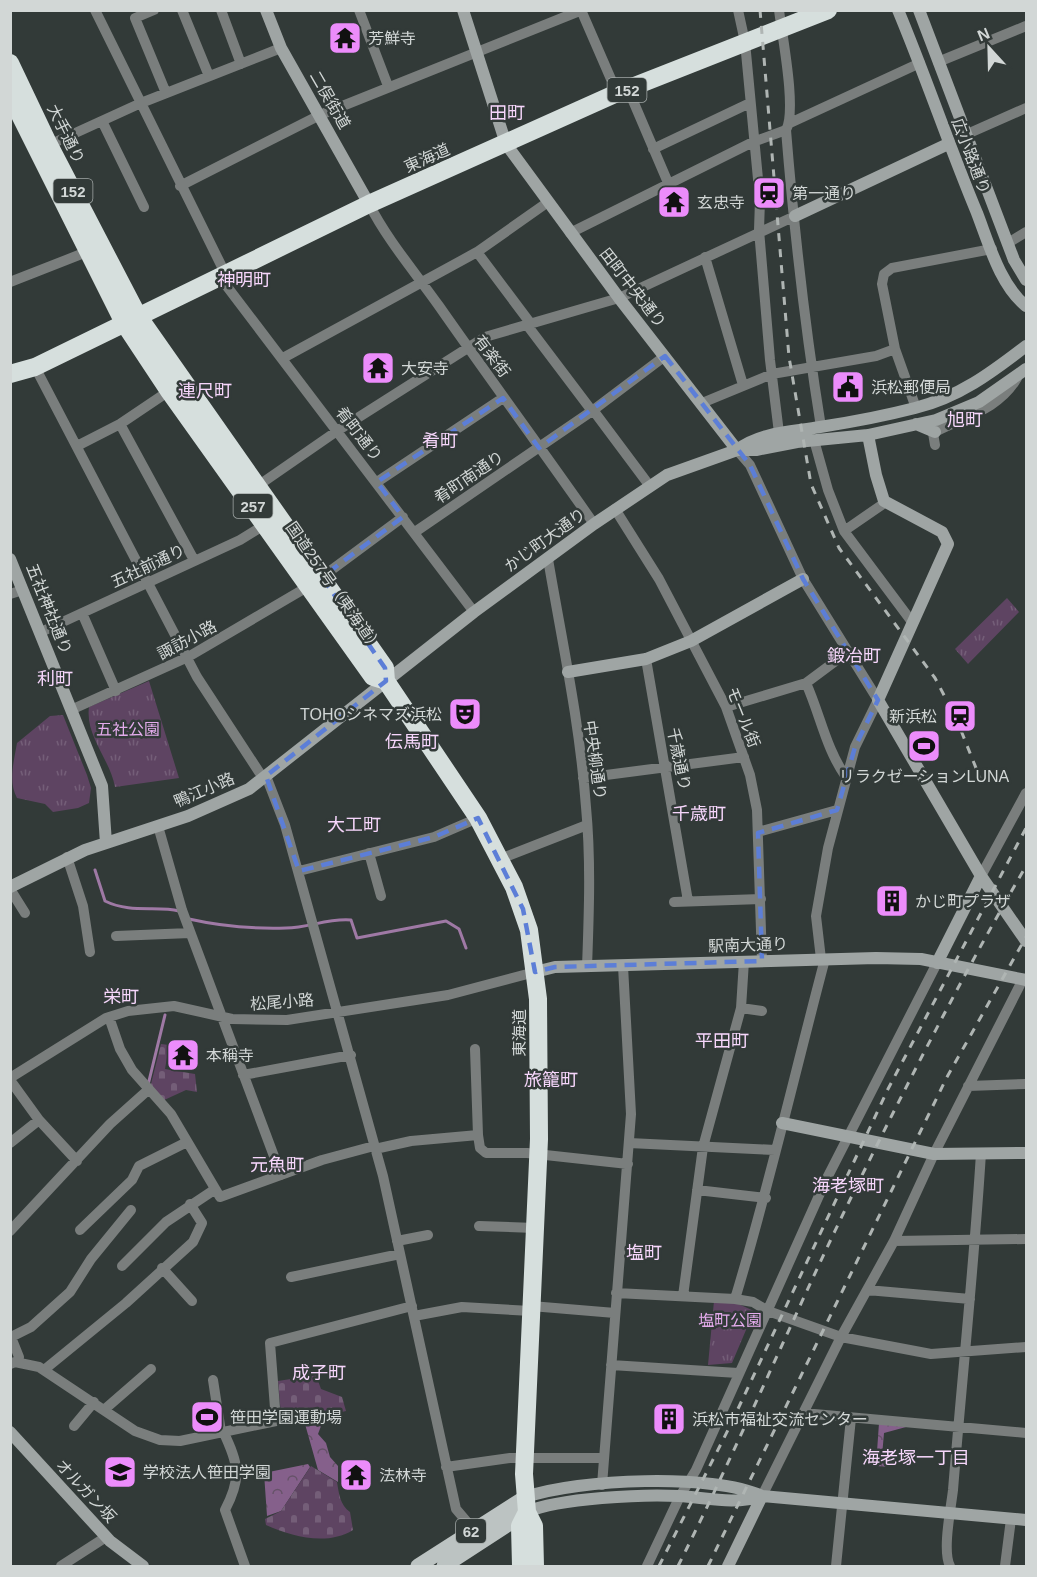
<svg xmlns="http://www.w3.org/2000/svg" width="1037" height="1577" font-family="Arial,'Noto Sans JP',sans-serif">
  <defs>
    <pattern id="forest-crowns" width="20" height="18" patternUnits="userSpaceOnUse" patternTransform="scale(1.5)"><rect width="20" height="18" fill="#85608b"/><path d="M2 6a3 3 0 1 1 6 0M12 15a3 3 0 1 1 6 0" fill="none" stroke="#665269"/></pattern>
    <pattern id="cemetery-stones" width="16" height="16" patternUnits="userSpaceOnUse" patternTransform="scale(1.5)"><rect width="16" height="16" fill="#5e4462"/><path d="M2 7V4a2 2 0 0 1 4 0v3zM10 15v-3a2 2 0 0 1 4 0v3z" fill="#745e78"/></pattern>
    <pattern id="park-tufts" width="24" height="20" patternUnits="userSpaceOnUse" patternTransform="scale(1.5)"><rect width="24" height="20" fill="#5e4462"/><path d="M3 7l-1-3M5 7V3M7 7l1-3M15 17l-1-3M17 17v-4M19 17l1-3" fill="none" stroke="#745e78"/></pattern>
  </defs>
  <rect width="100%" height="100%" fill="#323a38"/>
  <path fill="#5e4462" d="M 213,1403 L 217,1428 L 201,1435 L 196,1406 Z"/>
  <path fill="url(#forest-crowns)" d="M 335,1414 L 337,1417 L 321,1426 L 318,1434 L 326,1443 L 330,1457 L 338,1466 L 338,1482 L 318,1470 L 305,1424 L 307,1420 Z
    M 879,1423 L 906,1427 L 884,1433 L 882,1456 L 891,1461 L 890,1467 L 876,1466 Z
    M 308,1464 L 310,1467 L 281,1511 L 267,1516 L 264,1473 Z"/>
  <path fill="url(#cemetery-stones)" d="M 161,1044 L 169,1045 L 165,1069 L 195,1074 L 197,1092 L 186,1090 L 162,1101 L 150,1088 Z
    M 316,1375 L 321,1389 L 342,1397 L 346,1411 L 282,1426 L 278,1381 Z
    M 311,1466 L 337,1482 C 339,1494 340,1505 350,1512 L 353,1530 C 327,1546 293,1537 266,1525 L 265,1519 L 281,1511 Z"/>
  <path fill="url(#park-tufts)" d="M 1007,598 L 1019,612 L 968,664 L 955,649 Z
    M 149,681 L 179,778 L 115,787 C 110,759 85,736 89,707 Z
    M 63,715 L 87,775 L 91,788 L 89,803 L 78,808 L 53,812 L 45,804 L 17,798 C 8,782 14,761 17,743 L 50,716 Z
    M 714,1301 L 734,1302 L 754,1311 L 732,1363 L 708,1365 Z"/>
  <g fill="none" stroke-linecap="round" stroke-linejoin="round">
    <path stroke="#9f79a5" stroke-width="3" d="M 95,870 L 105,901 C 131,914 158,905 179,911
      M 189,919 C 220,926 254,929 286,928 C 309,928 327,918 351,920 L 357,938 L 446,921 L 459,929 L 466,948
      M 148,1085 L 165,1015"/>
    <path stroke="#7a7e7d" stroke-width="10" d="M 95,10 L 225,273
      M 154,10 L 135,18 L 166,93
      M 182,10 L 209,76
      M 221,10 L 241,64
      M 359,10 L 388,86
      M 581,10 L 617,93
      M 738,10 L 745,42 L 760,200 L 759,230 L 770,360 L 779,433
      M 779,10 C 782,35 797,111 786,130 C 794,229 805,328 821,427
      M 938,62 L 1026,26
      M 628,89 L 669,185
      M 102,121 L 144,207
      M 790,123 L 920,63
      M 965,135 L 1026,108
      M 49,145 L 141,103 L 281,48
      M 653,149 L 750,103
      M 180,186 L 320,115 L 582,10
      M 369,204 C 388,241 415,272 439,306 C 490,379 543,451 594,524
      M 570,233 L 753,142 L 786,130
      M 1008,243 L 1026,232
      M 477,252 L 531,324
      M 705,257 L 743,385
      M 219,276 L 474,612
      M 10,282 L 89,251
      M 527,325 L 592,411
      M 283,358 L 477,252 L 548,202
      M 35,367 L 197,677 L 263,778 L 266,776 L 285,825 L 383,1176 L 456,1509 L 473,1529
      M 702,403 L 772,374 L 876,356 L 895,349
      M 916,408 L 895,349 L 882,284 L 884,274 L 892,268 L 992,249
      M 593,410 L 649,485
      M 120,424 L 194,560
      M 814,440 L 828,490 L 844,531 L 912,622
      M 935,445 L 933,433 C 963,417 999,410 1017,378
      M 77,446 L 120,424 L 169,391
      M 737,450 L 750,465 L 803,579 L 878,700 L 855,747 L 828,848 L 816,916 L 821,959
      M 377,482 L 503,398
      M 259,485 L 337,431 L 485,337 L 619,298 L 795,216
      M 615,509 L 659,579 L 726,707 L 750,775 L 757,810 L 762,961
      M 844,531 L 886,502
      M 415,532 L 592,411 L 665,356
      M 548,559 C 562,641 580,724 586,807 C 591,860 589,914 587,967
      M 322,577 L 403,517
      M 10,594 L 23,590
      M 82,613 L 116,691
      M 41,632 L 240,540 L 266,524
      M 646,659 L 688,901
      M 806,683 C 820,714 826,749 846,777
      M 726,707 L 806,683 L 841,657 L 848,654
      M 73,709 L 188,657 L 309,586
      M 583,778 L 744,757
      M 158,826 L 182,910 L 281,1175
      M 758,832 L 837,810
      M 369,853 L 381,896
      M 67,857 L 83,906 L 90,952
      M 500,859 L 587,825
      M 299,871 L 434,837 L 478,818
      M 981,876 L 1026,793
      M 10,889 L 25,913
      M 674,902 L 761,899
      M 116,936 L 190,933
      M 741,1008 L 762,1011
      M 109,1017 L 120,1049 L 132,1070 L 171,1114 L 220,1197 L 322,1160 L 374,1146
      M 475,1049 L 478,1135
      M 243,1075 L 351,1055
      M 10,1078 L 106,1018 L 128,1011 L 174,1006 L 232,1019 L 287,1020 L 448,995 L 535,972
      M 10,1080 L 39,1120 L 77,1161
      M 968,1086 L 1026,1084
      M 10,1143 L 39,1120
      M 629,1143 L 775,1150
      M 375,1149 L 411,1141 L 478,1135 L 480,1148 L 486,1153 L 527,1153 L 628,1164
      M 697,1190 L 766,1198
      M 479,1226 L 535,1228
      M 80,1230 L 132,1180 L 139,1166 L 187,1142
      M 10,1231 L 110,1124 L 148,1090
      M 397,1241 L 428,1235
      M 894,1241 L 1026,1239
      M 122,1266 L 166,1222 L 214,1190
      M 162,1268 L 192,1301
      M 291,1277 L 400,1254
      M 867,1290 L 970,1299
      M 616,1293 L 735,1299 L 753,1302 L 768,1311 L 841,1337 L 931,1354 L 1026,1347
      M 683,1296 L 703,1147 L 741,1008 L 744,961
      M 735,1299 C 769,1187 795,1072 825,959
      M 531,1306 L 615,1313
      M 414,1316 L 462,1307 L 531,1311
      M 18,1362 L 19,1357 L 11,1337 L 31,1327 L 70,1292 L 91,1259 L 131,1210
      M 10,1364 L 15,1362 L 39,1367 L 135,1431 L 160,1440 L 180,1441 L 276,1421 L 270,1343 L 412,1306
      M 611,1365 L 738,1373
      M 44,1370 L 126,1303 L 193,1242 L 202,1223 L 190,1204
      M 213,1380 L 221,1432
      M 105,1409 L 151,1369
      M 803,1413 L 1026,1433
      M 74,1426 L 94,1402
      M 223,1431 C 239,1465 242,1477 225,1510 L 245,1566
      M 446,1467 L 510,1458 L 604,1458
      M 602,1485 L 631,1114 L 623,966
      M 762,1496 L 841,1337 L 894,1241 L 934,1154 L 1022,981
      M 61,1566 L 106,1537
      M 647,1566 L 680,1496 L 696,1470 L 826,1180 L 937,963
      M 836,1566 L 851,1418
      M 950,1566 C 942,1551 951,1508 953,1490 C 962,1378 974,1266 981,1153
      M 1005,1566 L 1011,1519"/>
    <path stroke="#9fa5a4" stroke-width="12" d="M 266,10 L 281,48 L 369,204
      M 463,10 L 506,144 L 619,298 L 737,450
      M 898,10 C 926,77 949,146 977,213 C 989,244 1000,285 1026,306
      M 919,10 L 1014,260 L 1026,280
      M 795,216 L 948,144
      M 916,424 L 935,432
      M 868,435 L 876,475 L 884,501 L 942,532 L 948,544 L 878,700 L 981,876 L 1026,941
      M 737,450 C 761,432 791,432 820,427 C 852,422 884,416 915,408 C 959,397 991,373 1026,346
      M 10,559 L 102,786 L 106,843
      M 568,672 L 646,659 L 691,641 L 803,579
      M 10,887 L 85,850 L 188,816 L 249,789 L 474,612 L 594,524 L 667,475 L 737,450 L 756,450 L 797,442 L 868,435 L 936,420 L 979,402 L 1026,369
      M 937,963 L 981,876
      M 535,972 L 555,967 L 876,958 L 921,959 L 1026,980
      M 782,1123 L 934,1154 L 1026,1153
      M 10,1432 L 110,1541 L 143,1566
      M 526,1497 C 578,1479 713,1473 762,1496 L 1026,1520
      M 527,1512 C 559,1498 644,1494 679,1496 C 708,1498 735,1505 762,1496
      M 728,1566 L 762,1496"/>
    <path stroke="#bcc3c2" stroke-width="15" d="M 418,1566 L 526,1497
      M 444,1566 L 527,1512"/>
    <path stroke="#d6dfdd" stroke-width="18" d="M 10,63 L 49,145 L 138,316 L 385,668 L 386,681 L 478,818 L 514,887 L 529,930 L 538,999 L 539,1139 L 524,1474 L 527,1512 L 534,1526 L 535,1566
      M 10,95 L 124,323 L 169,391 L 373,677 L 386,681
      M 10,374 L 35,367 L 369,204 L 617,93 L 828,10
      M 521,1566 L 520,1526 L 527,1512"/>
    <path stroke="#afb5b3" stroke-width="3" stroke-dasharray="8 8" stroke-linecap="butt" d="M 760,10 L 789,357 L 811,484 L 839,548 L 935,678 L 956,718 L 980,778
      M 659,1566 L 729,1428 L 888,1089 L 1026,828
      M 678,1566 C 737,1449 788,1328 845,1210 C 902,1093 961,978 1026,866
      M 708,1566 L 947,1077 L 1026,937"/>
  </g>
  <path fill="none" stroke="#5c7ed7" stroke-width="4.5" stroke-dasharray="12 8" stroke-linejoin="round" d="M 665,356 L 750,465 L 803,579 L 878,700 L 855,747 L 837,810 L 758,833 L 762,961 L 555,967 L 535,972 L 523,909 L 478,818 L 434,837 L 299,871 L 266,776 L 386,681 L 385,668 L 322,577 L 403,517 L 377,482 L 503,398 L 539,448 Z"/>
  <defs>
    <g id="temple-square" transform="scale(1.725)"><rect x="-9" y="-9" width="18" height="18" rx="4" fill="#ec8cfb" stroke="#323a38"/><path d="M0-6L5-2H3V0L6.5 2.5H4V6H1.5V3h-3V6H-4V2.5H-6.5L-3 0V-2H-5Z" fill="#111"/></g>
    <g id="station-square" transform="scale(1.725)"><rect x="-9" y="-9" width="18" height="18" rx="4" fill="#ec8cfb" stroke="#323a38"/><path d="M-3-6H3Q5-6 5-4V2Q5 4 3 4L4.5 6H3L1.5 4h-3L-3 6H-4.5L-3 4Q-5 4-5 2V-4Q-5-6-3-6ZM-3.5-4v3h7v-3ZM-3.5 1v1.5H-2V1ZM2 1v1.5H3.5V1Z" fill="#111"/></g>
    <g id="civic-square" transform="scale(1.725)"><rect x="-9" y="-9" width="18" height="18" rx="4" fill="#ec8cfb" stroke="#323a38"/><path d="M-.6-6.5H3V-4.5H.6V-3L4-1V1h2V6H-6V1h2V-1L-.6-3ZM-1.2 2.5V6h2.4V2.5Z" fill="#111"/></g>
    <g id="theatre-square" transform="scale(1.725)"><rect x="-9" y="-9" width="18" height="18" rx="4" fill="#ec8cfb" stroke="#323a38"/><path d="M-5-5.5Q0-4 5-5.5V0Q5 5 0 6Q-5 5-5 0ZM-3.3-2.5H-1v1.5H-3.3ZM1-2.5H3.3v1.5H1ZM-2.8 1Q0 5.5 2.8 1Z" fill="#111"/></g>
    <g id="stadium-square" transform="scale(1.725)"><rect x="-9" y="-9" width="18" height="18" rx="4" fill="#ec8cfb" stroke="#323a38"/><path d="M0-5a6.5 5 0 1 0 0 10a6.5 5 0 1 0 0-10ZM-3.5-1.8h7v3.6h-7Z" fill="#111"/></g>
    <g id="building-square" transform="scale(1.725)"><rect x="-9" y="-9" width="18" height="18" rx="4" fill="#ec8cfb" stroke="#323a38"/><path d="M-4-6H4V6H1V3H-1V6H-4ZM-2.5-4.3h1.7v1.8h-1.7ZM.8-4.3h1.7v1.8H.8ZM-2.5-1h1.7V.8h-1.7ZM.8-1h1.7V.8H.8Z" fill="#111"/></g>
    <g id="university-square" transform="scale(1.725)"><rect x="-9" y="-9" width="18" height="18" rx="4" fill="#ec8cfb" stroke="#323a38"/><path d="M0-5L7-2L0 1L-7-2ZM-4 1L0 2.5L4 1V4Q0 6-4 4Z" fill="#111"/></g>
  </defs>
  <g fill-rule="evenodd">
    <use href="#temple-square" x="345" y="38"/>
    <use href="#station-square" x="769" y="193"/>
    <use href="#temple-square" x="674" y="202"/>
    <use href="#temple-square" x="378" y="368"/>
    <use href="#civic-square" x="848" y="387"/>
    <use href="#theatre-square" x="465" y="714"/>
    <use href="#station-square" x="960" y="716"/>
    <use href="#stadium-square" x="924" y="746"/>
    <use href="#building-square" x="892" y="901"/>
    <use href="#temple-square" x="183" y="1055"/>
    <use href="#stadium-square" x="207" y="1417"/>
    <use href="#building-square" x="669" y="1419"/>
    <use href="#university-square" x="120" y="1472"/>
    <use href="#temple-square" x="356" y="1475"/>
  </g>
  <g text-anchor="middle" dominant-baseline="central" stroke-width="5" stroke-linejoin="round" paint-order="stroke">
    <g fill="#323a38" stroke="#a2a8a7" stroke-width="1.5">
      <rect x="607.5" y="78" width="39" height="24" rx="4.5"/>
      <rect x="53.5" y="179" width="39" height="24" rx="4.5"/>
      <rect x="233.5" y="494" width="39" height="24" rx="4.5"/>
      <rect x="456" y="1519" width="30" height="24" rx="4.5"/>
    </g>
    <g font-size="15" font-weight="bold" fill="#d2d7d6">
      <text x="627" y="90">152</text>
      <text x="73" y="191">152</text>
      <text x="253" y="506">257</text>
      <text x="471" y="1531">62</text>
    </g>
    <g font-size="16" fill="#d2d7d6" stroke="#323a38" text-anchor="start">
      <text x="368" y="38">芳鮮寺</text>
      <text x="792" y="193">第一通り</text>
      <text x="697" y="202">玄忠寺</text>
      <text x="401" y="368">大安寺</text>
      <text x="871" y="387">浜松郵便局</text>
      <text x="442" y="714" text-anchor="end">TOHOシネマズ浜松</text>
      <text x="937" y="716" text-anchor="end">新浜松</text>
      <text x="924" y="776" text-anchor="middle">リラクゼーションLUNA</text>
      <text x="915" y="901">かじ町プラザ</text>
      <text x="206" y="1055">本稱寺</text>
      <text x="230" y="1417">笹田学園運動場</text>
      <text x="692" y="1419">浜松市福祉交流センター</text>
      <text x="143" y="1472">学校法人笹田学園</text>
      <text x="379" y="1475">法林寺</text>
    </g>
    <g font-size="16" fill="#d2d7d6" stroke="#323a38">
      <text transform="translate(330 100) rotate(60)">二俣街道</text>
      <text transform="translate(66 134) rotate(64)">大手通り</text>
      <text transform="translate(971 156) rotate(69)">広小路通り</text>
      <text transform="translate(427 158) rotate(-24)">東海道</text>
      <text transform="translate(633 288) rotate(52)">田町中央通り</text>
      <text transform="translate(492 356) rotate(53)">有楽街</text>
      <text transform="translate(359 434) rotate(52)">肴町通り</text>
      <text transform="translate(469 477) rotate(-34)">肴町南通り</text>
      <text transform="translate(545 540) rotate(-36)">かじ町大通り</text>
      <text transform="translate(148 566) rotate(-25)">五社前通り</text>
      <text transform="translate(334 587) rotate(55)">国道257号（東海道）</text>
      <text transform="translate(49 609) rotate(68)">五社神社通り</text>
      <text transform="translate(187 640) rotate(-28)">諏訪小路</text>
      <text transform="translate(743 717) rotate(68)">モール街</text>
      <text transform="translate(679 759) rotate(79)">千歳通り</text>
      <text transform="translate(595 760) rotate(82)">中央柳通り</text>
      <text transform="translate(204 790) rotate(-23)">鴨江小路</text>
      <text transform="translate(748 945) rotate(-2)">駅南大通り</text>
      <text transform="translate(282 1002) rotate(-4)">松尾小路</text>
      <text transform="translate(519 1033) rotate(-90)">東海道</text>
      <text transform="translate(86 1491) rotate(47)">オルガン坂</text>
    </g>
    <g font-size="16" fill="#e3abeb" stroke="#323a38">
      <text x="128" y="729">五社公園</text>
      <text x="730" y="1320">塩町公園</text>
    </g>
    <g font-size="18" fill="#f6d6fb" stroke="#323a38">
      <text x="507" y="113">田町</text>
      <text x="244" y="280">神明町</text>
      <text x="205" y="391">連尺町</text>
      <text x="965" y="420">旭町</text>
      <text x="440" y="441">肴町</text>
      <text x="854" y="656">鍛冶町</text>
      <text x="55" y="679">利町</text>
      <text x="412" y="742">伝馬町</text>
      <text x="699" y="814">千歳町</text>
      <text x="354" y="825">大工町</text>
      <text x="121" y="997">栄町</text>
      <text x="722" y="1041">平田町</text>
      <text x="551" y="1080">旅籠町</text>
      <text x="277" y="1165">元魚町</text>
      <text x="848" y="1186">海老塚町</text>
      <text x="644" y="1253">塩町</text>
      <text x="319" y="1373">成子町</text>
      <text x="916" y="1458">海老塚一丁目</text>
    </g>
  </g>
  <rect width="1037" height="1577" fill="none" stroke="#d2d7d6" stroke-width="24"/>
  <g transform="translate(989 48) rotate(338)" stroke="#323a38" stroke-width="4.5" paint-order="stroke">
  <path d="M0-4.5L10 22L0 15L-10 22Z" fill="#d2d7d6"/>
  <text y="-9" font-size="16" font-weight="bold" text-anchor="middle" fill="#d2d7d6">N</text>
  </g>
</svg>
